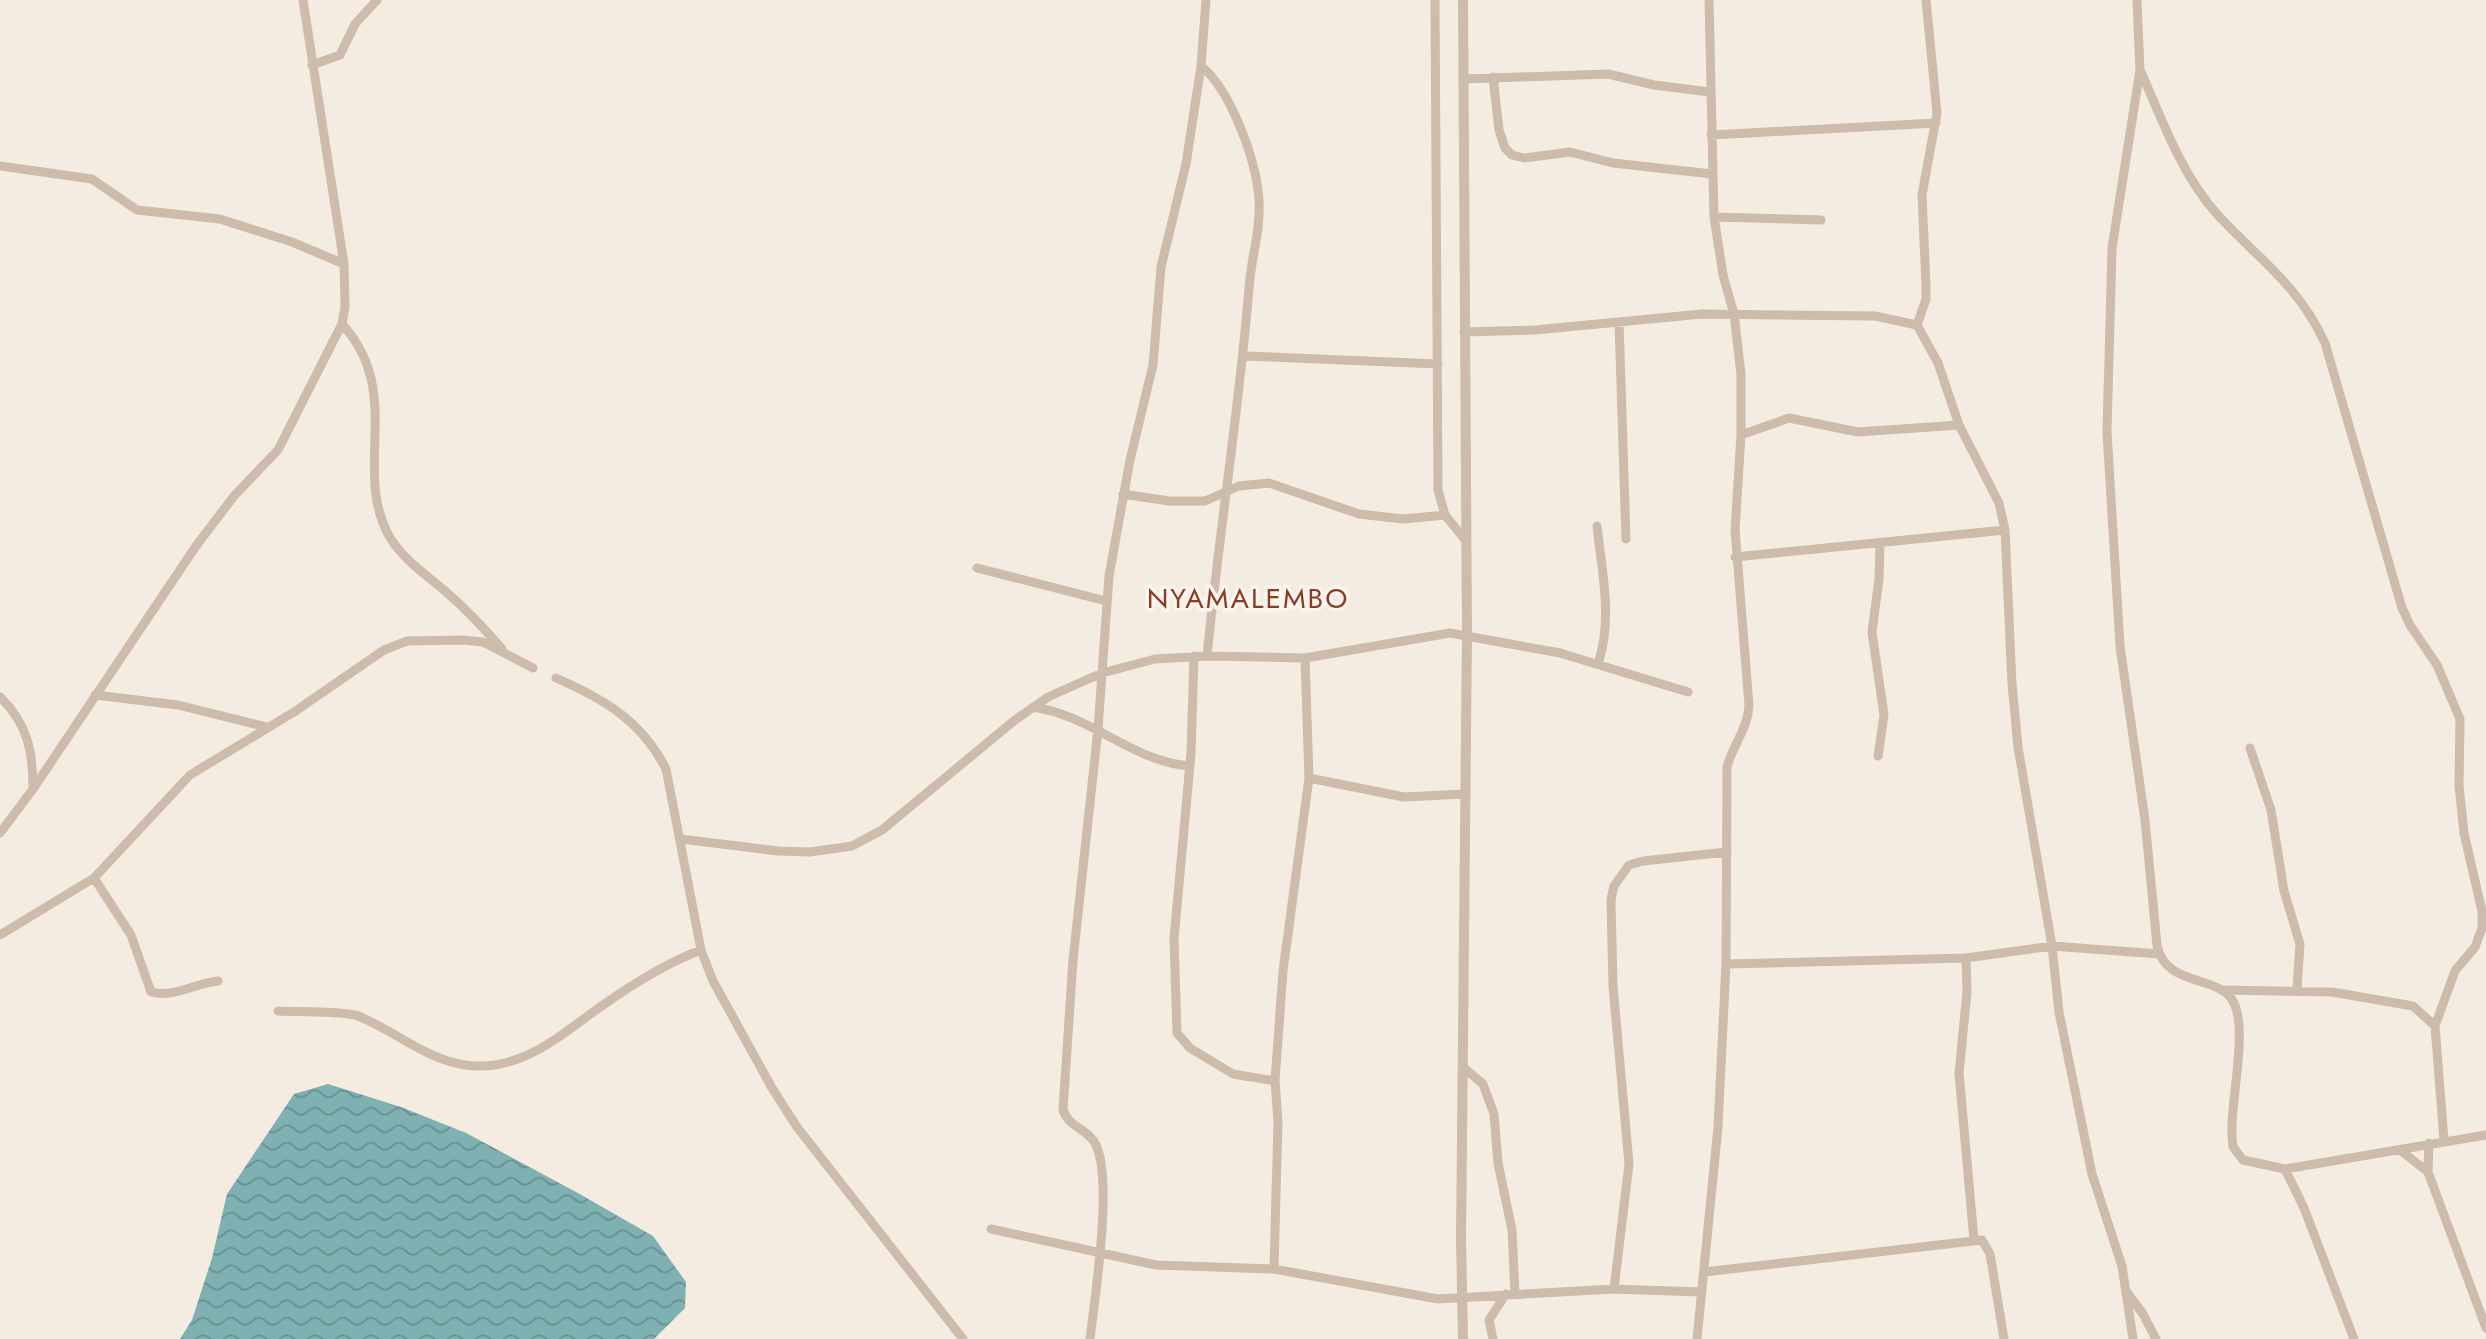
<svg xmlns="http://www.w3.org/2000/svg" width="2486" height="1339" font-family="Jost,sans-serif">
  <defs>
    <pattern id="water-waves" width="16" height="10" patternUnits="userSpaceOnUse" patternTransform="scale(1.75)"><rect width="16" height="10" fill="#7fb0b2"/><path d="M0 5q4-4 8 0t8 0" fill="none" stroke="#699091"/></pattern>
  </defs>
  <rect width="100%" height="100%" fill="#f4ebe1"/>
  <path fill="url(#water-waves)" d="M 328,1084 L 401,1107 L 466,1133 L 576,1192 L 653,1236 L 686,1282 L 685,1308 L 654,1339 L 180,1339 L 192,1320 L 212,1258 L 227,1194 L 294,1094 Z"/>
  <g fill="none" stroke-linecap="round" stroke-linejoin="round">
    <path stroke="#cdbbac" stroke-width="9" d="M 1435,0 L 1438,490 L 1445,515 L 1466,541
      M 2137,0 L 2140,70 L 2112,248 L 2107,432 L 2120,646 L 2145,820 L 2157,945 C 2165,988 2221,974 2234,1003 C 2249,1036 2227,1110 2233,1147 L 2243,1160 L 2285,1169 L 2304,1208 L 2354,1339
      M 312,65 L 340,55 L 355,24 L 377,0
      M 1201,66 C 1231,90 1256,160 1259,199 C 1261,230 1251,258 1249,288 C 1239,411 1219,533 1207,656
      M 2141,72 C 2162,119 2181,174 2216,213 C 2258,259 2298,284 2325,343 L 2402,608 L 2410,625 L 2437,665 L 2460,719 L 2459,786 L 2464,833 L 2482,911 L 2482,928 L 2475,947 L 2455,971 L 2435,1026
      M 1493,77 L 1499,130 L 1505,148 L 1512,155 L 1524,158 L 1570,152 L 1613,163 L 1712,174
      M 1463,79 L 1608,74 L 1654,85 L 1710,92
      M 1711,135 L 1936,123
      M 0,166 L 92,179 L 137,210 L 220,219 L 292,242 L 344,264
      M 1714,217 L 1821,220
      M 1619,322 L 1626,539
      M 342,324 C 404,392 353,467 388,534 C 401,558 425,574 445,591 C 466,609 484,628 502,649
      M 1917,325 L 1926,299 L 1926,285 L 1922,195 L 1937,113 L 1926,0
      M 1464,332 L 1535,330 L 1702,314 L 1875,316 L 1917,325 L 1938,363 L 1959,425 L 1999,503 L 2005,530 L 2012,684 L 2018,747 L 2052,946 L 2059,1012 L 2092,1174 L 2122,1266 L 2133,1339
      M 1245,356 L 1438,364
      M 1741,435 L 1789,418 L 1858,432 L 1959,425
      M 1123,494 L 1169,501 L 1205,501 L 1239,486 L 1269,483 L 1359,514 L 1403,519 L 1445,515
      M 1597,526 C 1602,571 1613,620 1598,664
      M 1735,557 L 2005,530
      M 977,568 L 1106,601
      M 1194,656 L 1191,753 L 1174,939 L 1177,1033 L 1190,1048 L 1233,1074 L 1275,1081
      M 556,678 C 604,699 642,721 666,769 L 701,950 L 713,981 L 772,1088 L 797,1127 L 963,1339
      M 95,695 L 178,705 L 267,727
      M 0,697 C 27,723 33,751 33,788
      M 1033,707 C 1091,715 1133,762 1190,766
      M 2250,748 L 2271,810 L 2284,891 L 2300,944 L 2297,989
      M 1878,756 L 1884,715 L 1872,632 L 1879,579 L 1880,543
      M 1309,778 L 1404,797 L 1465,794
      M 0,833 L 33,789 L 196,546 L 234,496 L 278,450 L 342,324 L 345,307 L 344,264 L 303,0
      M 681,839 L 778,851 L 810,852 L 852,846 L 882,830 L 1015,720 L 1048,697 L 1102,673 L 1155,659 L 1207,656 L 1305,658 L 1450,633 L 1560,653 L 1688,692
      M 94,878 L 131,935 L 151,992 C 174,998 195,983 218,981
      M 0,935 L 94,878 L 190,775 L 294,712 L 384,650 L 407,641 L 463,640 L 483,642 L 533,668
      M 1966,958 L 1967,992 L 1959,1073 L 1974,1240
      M 1726,964 L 1966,958 L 2052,946 L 2159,954
      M 2223,990 L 2332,992 L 2413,1006 L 2435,1026 L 2444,1140
      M 278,1011 C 295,1012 345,1011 358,1016 C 394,1030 425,1059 465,1065 C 521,1073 560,1035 603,1005 C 633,984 666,963 701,950
      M 1464,1068 L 1483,1084 L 1494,1114 L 1498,1163 L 1512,1230 L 1515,1293
      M 2400,1150 L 2428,1172 L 2486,1328
      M 2285,1169 L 2486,1135
      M 2428,1172 L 2429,1143
      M 991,1229 L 1156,1265 L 1274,1269 L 1438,1299 L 1614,1289 L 1701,1292
      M 1274,1269 L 1278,1121 L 1275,1081 L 1283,971 L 1309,778 L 1305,658
      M 1704,1272 L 1982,1240 L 1990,1254 L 2004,1339
      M 1614,1289 L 1629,1164 L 1613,986 L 1611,900 L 1614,886 L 1629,865 L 1643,861 L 1727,852
      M 2126,1291 L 2143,1314 L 2156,1339
      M 1090,1339 C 1095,1297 1113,1181 1096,1145 C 1089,1129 1069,1128 1063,1110 L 1073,960 L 1098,729 L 1109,576 L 1130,460 L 1153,365 L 1161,267 L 1186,164 L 1201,66 L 1206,0
      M 1493,1339 L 1489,1320 L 1506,1294
      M 1697,1339 L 1718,1127 L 1726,964 L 1727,767 C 1733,744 1748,729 1749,705 L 1735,530 L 1741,435 L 1741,374 L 1734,314 L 1723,275 L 1714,217 L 1709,0"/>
    <path stroke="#cdbbac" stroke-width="10" d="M 1463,0 L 1467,634 L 1461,1239 L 1463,1339"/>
  </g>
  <g text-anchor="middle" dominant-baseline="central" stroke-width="7" stroke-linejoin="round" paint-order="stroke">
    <g font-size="28" letter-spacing="2" fill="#8c3b22" stroke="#fbf5ee">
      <text x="1248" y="598">NYAMALEMBO</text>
    </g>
  </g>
</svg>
